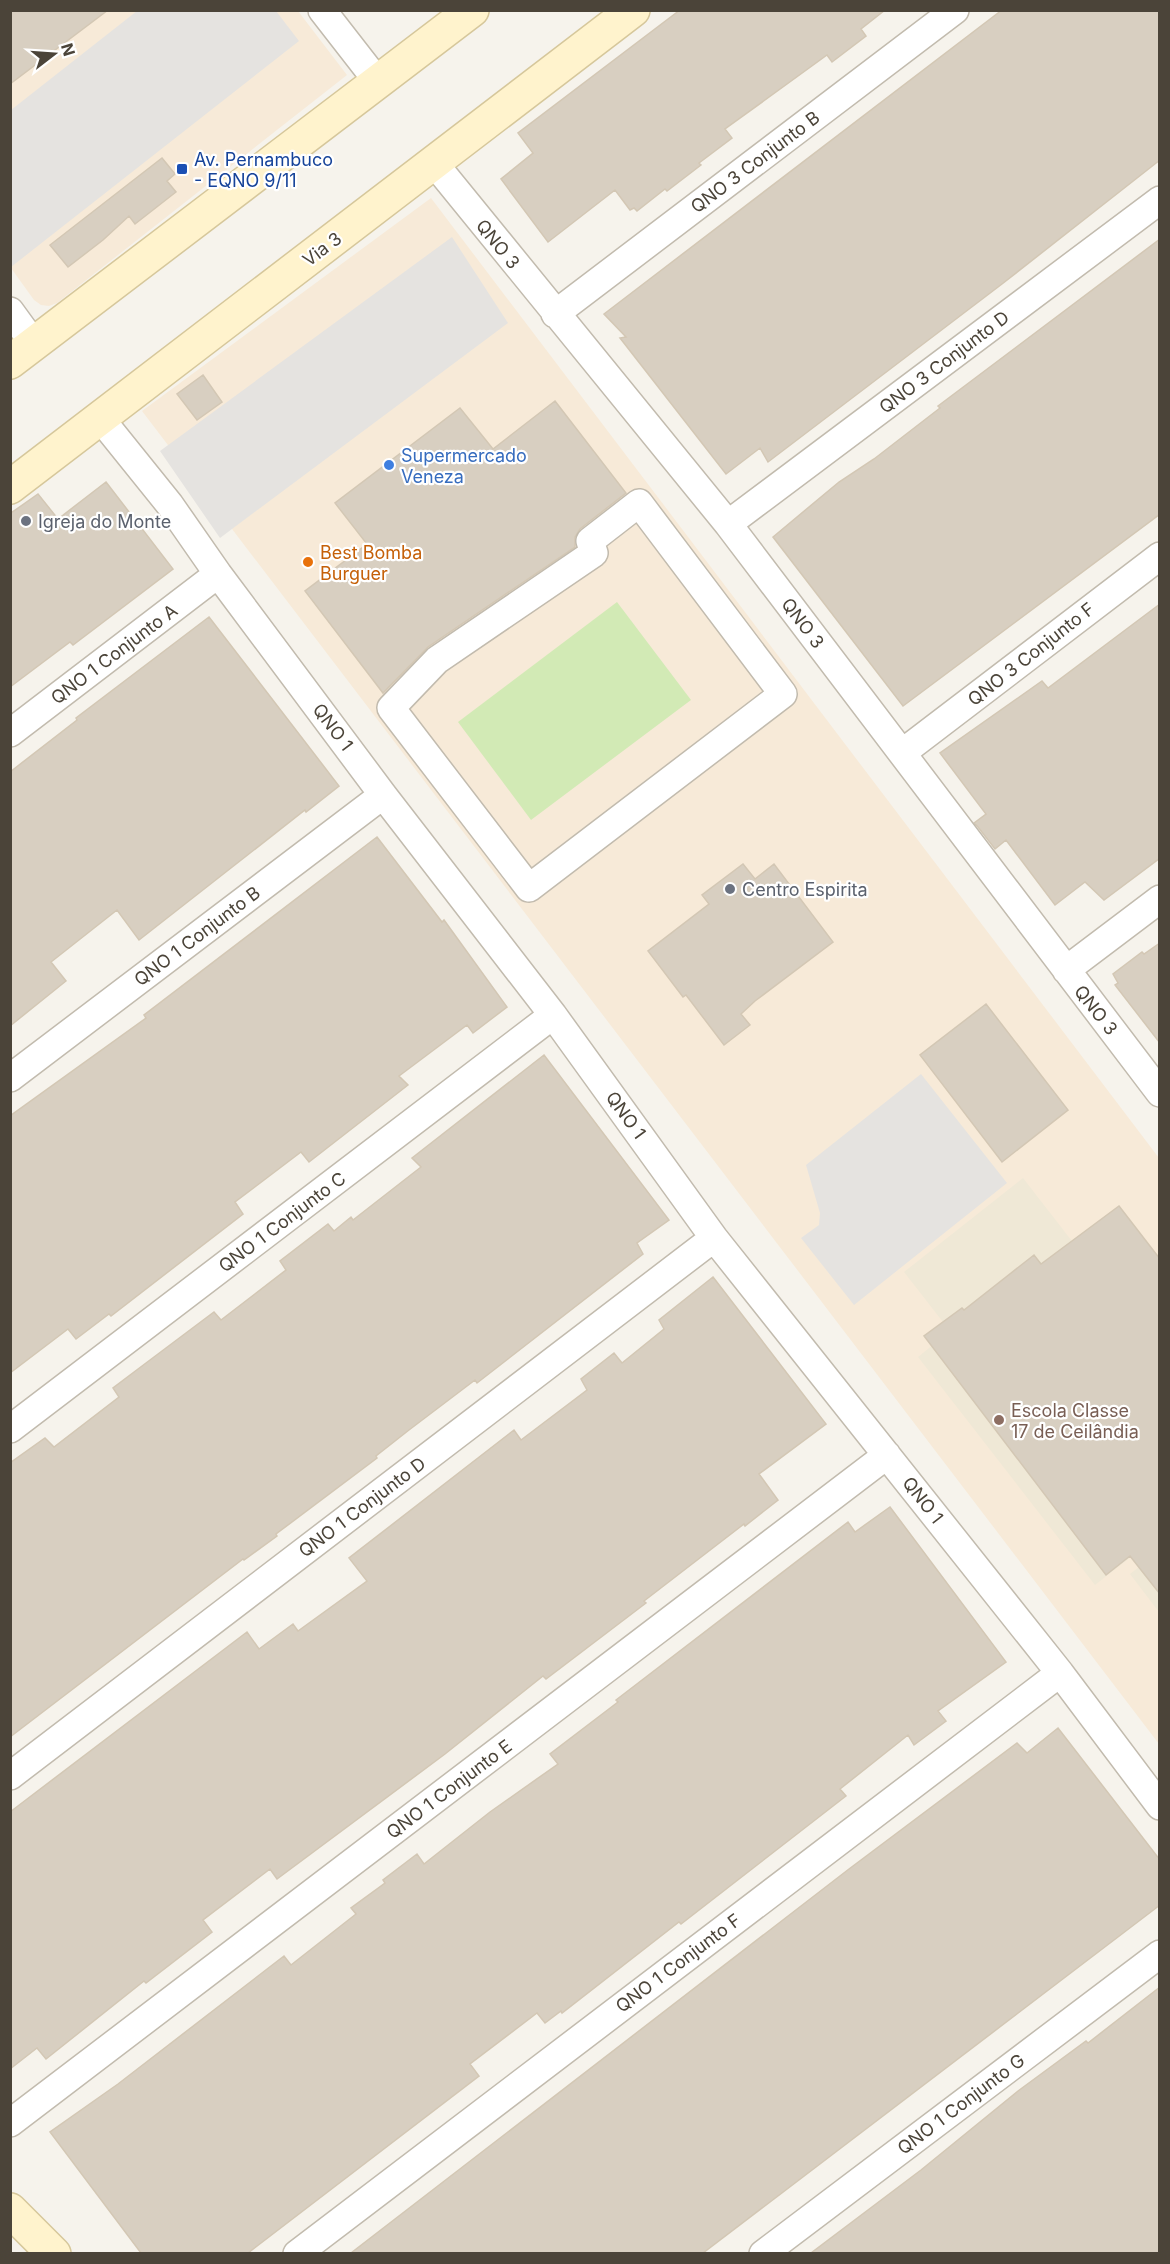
<svg xmlns="http://www.w3.org/2000/svg" width="1170" height="2264" font-family="Inter,sans-serif">
  <rect width="100%" height="100%" fill="#f6f3ec"/>
  <path fill="#f7ead8" d="M 10,11 L 298,11 L 347,75 L 57,303 L 49,306 L 41,305 L 34,300 L 11,268 Z
    M 431,198 L 1159,1158 L 1159,1744 L 142,411 Z"/>
  <path fill="#efe8d6" d="M 1023,1178 L 1075,1245 L 1159,1486 L 1159,1612 L 1130,1574 L 1144,1563 L 1136,1553 L 1095,1585 L 918,1357 L 950,1331 L 904,1272 Z"/>
  <path fill="#d2eab5" d="M 617,602 L 691,700 L 531,820 L 458,722 Z"/>
  <path fill="#e5e3e0" d="M 137,11 L 276,11 L 299,41 L 11,267 L 11,110 Z
    M 452,237 L 508,323 L 220,538 L 160,451 Z
    M 921,1074 L 1007,1183 L 854,1305 L 801,1238 L 819,1225 L 820,1213 L 806,1165 Z"/>
  <path fill="#d8cfc1" stroke="#d3c7b4" stroke-width="1.5" d="M 10,10 L 108,10 L 10,84 Z
    M 680,10 L 885,10 L 861,29 L 866,36 L 832,62 L 827,55 L 725,129 L 732,138 L 699,163 L 701,165 L 667,191 L 665,189 L 637,211 L 634,208 L 630,210 L 615,190 L 548,242 L 501,179 L 533,153 L 518,133 Z
    M 1002,10 L 1160,10 L 1160,160 L 1002,284 L 768,462 L 760,448 L 726,474 L 620,338 L 626,337 L 604,314 Z
    M 162,158 L 175,174 L 167,181 L 176,192 L 135,224 L 129,216 L 103,240 L 68,267 L 50,245 Z
    M 1160,239 L 1160,514 L 903,706 L 773,537 L 839,482 L 874,459 L 940,408 L 938,406 Z
    M 203,375 L 222,402 L 197,420 L 177,394 Z
    M 555,401 L 626,493 L 580,529 L 575,537 L 575,547 L 428,647 L 383,693 L 305,591 L 367,544 L 335,503 L 460,408 L 493,449 Z
    M 106,482 L 173,569 L 73,645 L 70,642 L 10,687 L 11,513 L 38,494 L 58,519 Z
    M 1160,604 L 1160,858 L 1104,900 L 1085,882 L 1055,905 L 1006,840 L 995,849 L 978,827 L 974,823 L 986,814 L 940,753 L 1042,681 L 1048,688 Z
    M 209,617 L 339,786 L 306,812 L 305,810 L 139,940 L 117,910 L 51,962 L 66,981 L 10,1026 L 10,772 L 77,720 L 76,718 Z
    M 377,837 L 442,922 L 444,920 L 507,1007 L 473,1033 L 467,1025 L 399,1076 L 408,1085 L 309,1162 L 301,1152 L 235,1202 L 243,1214 L 111,1316 L 109,1314 L 76,1339 L 68,1329 L 10,1373 L 10,1116 L 146,1018 L 144,1015 Z
    M 743,864 L 755,879 L 774,864 L 833,942 L 755,1001 L 741,1014 L 750,1025 L 724,1045 L 686,995 L 683,997 L 648,951 L 709,904 L 702,895 Z
    M 1160,943 L 1160,1043 L 1115,985 L 1118,983 L 1113,974 L 1142,952 L 1144,954 Z
    M 986,1004 L 1068,1110 L 1002,1162 L 920,1055 Z
    M 544,1055 L 669,1220 L 637,1243 L 643,1254 L 477,1383 L 475,1380 L 409,1430 L 376,1456 L 377,1458 L 276,1534 L 277,1536 L 244,1560 L 243,1559 L 10,1737 L 10,1463 L 45,1438 L 54,1447 L 119,1397 L 113,1388 L 146,1363 L 214,1312 L 221,1320 L 286,1270 L 280,1261 L 328,1224 L 334,1231 L 351,1217 L 353,1220 L 421,1167 L 412,1158 Z
    M 1119,1206 L 1160,1259 L 1160,1594 L 1130,1556 L 1106,1575 L 924,1336 L 962,1308 L 964,1310 L 1034,1255 L 1041,1264 Z
    M 713,1277 L 826,1424 L 759,1474 L 778,1500 L 745,1526 L 744,1524 L 644,1601 L 646,1603 L 546,1679 L 543,1676 L 445,1754 L 277,1879 L 270,1869 L 203,1920 L 212,1932 L 146,1983 L 144,1981 L 46,2059 L 37,2048 L 10,2069 L 10,1812 L 247,1632 L 259,1649 L 293,1624 L 298,1631 L 367,1581 L 349,1558 L 514,1430 L 521,1440 L 587,1390 L 581,1379 L 614,1353 L 622,1363 L 664,1329 L 659,1320 Z
    M 890,1507 L 1006,1662 L 938,1711 L 946,1721 L 914,1745 L 908,1735 L 840,1789 L 846,1796 L 681,1924 L 679,1922 L 562,2013 L 561,2011 L 545,2023 L 537,2013 L 470,2064 L 479,2076 L 248,2253 L 141,2253 L 50,2132 L 118,2084 L 284,1956 L 291,1965 L 356,1914 L 351,1908 L 385,1883 L 383,1880 L 417,1854 L 424,1864 L 490,1812 L 558,1764 L 550,1754 L 618,1702 L 616,1700 L 848,1522 L 855,1532 Z
    M 1058,1728 L 1160,1860 L 1160,1905 L 703,2253 L 351,2253 L 849,1869 L 1017,1743 L 1027,1753 Z
    M 1160,1987 L 1160,2253 L 811,2253 L 921,2170 L 1018,2091 L 1086,2041 L 1088,2043 Z"/>
  <g fill="none" stroke-linecap="round" stroke-linejoin="round">
    <g stroke="#c2bbae" stroke-width="30">
      <path id="street" d="M 322,10 L 378,82
        M 434,163 L 728,524 L 1160,1093
        M 10,311 L 34,344
        M 555,314 L 955,10
        M 100,418 L 170,505 L 218,574 L 383,795 L 553,1015 L 714,1238 L 1060,1673 L 1160,1806
        M 639,503 L 783,694 L 529,888 L 391,708 L 437,660 L 594,553 L 590,541 Z
        M 728,524 L 1160,200
        M 10,733 L 218,574
        M 902,753 L 1160,556
        M 1066,970 L 1160,899
        M 10,1078 L 383,795
        M 10,1429 L 553,1015
        M 10,1776 L 714,1238
        M 10,2123 L 887,1455
        M 297,2254 L 1060,1673
        M 763,2254 L 1160,1954"/>
    </g>
    <g stroke="#d6c79b" stroke-width="36">
      <path id="secondary" d="M 10,362 L 472,10
        M 10,487 L 633,10
        M 10,2210 L 54,2254"/>
    </g>
    <use href="#street" stroke="#fff" stroke-width="27"/>
    <use href="#secondary" stroke="#fff3cd" stroke-width="33"/>
  </g>
  <rect fill="#1a4fb4" stroke="#fff" stroke-width="2" x="176" y="163" width="12" height="12" rx="3"/>
  <circle fill="#3f7fe0" stroke="#fff" stroke-width="2" cx="389" cy="465" r="6"/>
  <g fill="#6b7280" stroke="#fff" stroke-width="2">
    <circle cx="26" cy="521" r="6"/>
    <circle cx="730" cy="889" r="6"/>
  </g>
  <circle fill="#e8710a" stroke="#fff" stroke-width="2" cx="308" cy="562" r="6"/>
  <circle fill="#8d6e63" stroke="#fff" stroke-width="2" cx="999" cy="1420" r="6"/>
  <g text-anchor="middle" dominant-baseline="central" stroke-width="4.5" stroke-linejoin="round" paint-order="stroke">
    <g font-size="18" fill="#164399" stroke="#fff" text-anchor="start">
      <text x="194" y="159">Av. Pernambuco<tspan x="194" dy="21">- EQNO 9/11</tspan></text>
    </g>
    <g font-size="18" fill="#4b4439" stroke="#fff">
      <text transform="translate(755 162) rotate(-37)">QNO 3 Conjunto B</text>
      <text transform="translate(498 244) rotate(51)">QNO 3</text>
      <text transform="translate(322 249) rotate(-37)">Via 3</text>
      <text transform="translate(944 362) rotate(-37)">QNO 3 Conjunto D</text>
      <text transform="translate(803 623) rotate(53)">QNO 3</text>
      <text transform="translate(114 654) rotate(-37)">QNO 1 Conjunto A</text>
      <text transform="translate(1031 654) rotate(-38)">QNO 3 Conjunto F</text>
      <text transform="translate(333 727) rotate(53)">QNO 1</text>
      <text transform="translate(197 936) rotate(-37)">QNO 1 Conjunto B</text>
      <text transform="translate(1096 1010) rotate(52)">QNO 3</text>
      <text transform="translate(626 1115) rotate(54)">QNO 1</text>
      <text transform="translate(282 1222) rotate(-37)">QNO 1 Conjunto C</text>
      <text transform="translate(923 1500) rotate(52)">QNO 1</text>
      <text transform="translate(362 1507) rotate(-37)">QNO 1 Conjunto D</text>
      <text transform="translate(449 1789) rotate(-37)">QNO 1 Conjunto E</text>
      <text transform="translate(678 1963) rotate(-37)">QNO 1 Conjunto F</text>
      <text transform="translate(961 2104) rotate(-37)">QNO 1 Conjunto G</text>
    </g>
    <g font-size="18" fill="#366cbe" stroke="#fff" text-anchor="start">
      <text x="401" y="455">Supermercado<tspan x="401" dy="21">Veneza</tspan></text>
    </g>
    <g font-size="18" fill="#5b616d" stroke="#fff" text-anchor="start">
      <text x="38" y="521">Igreja do Monte</text>
      <text x="742" y="889">Centro Espirita</text>
    </g>
    <g font-size="18" fill="#c56008" stroke="#fff" text-anchor="start">
      <text x="320" y="552">Best Bomba<tspan x="320" dy="21">Burguer</tspan></text>
    </g>
    <g font-size="18" fill="#785e54" stroke="#fff" text-anchor="start">
      <text x="1011" y="1410">Escola Classe<tspan x="1011" dy="21">17 de Ceilândia</tspan></text>
    </g>
  </g>
  <rect width="1170" height="2264" fill="none" stroke="#4b4439" stroke-width="24"/>
  <g transform="translate(54 54) rotate(73)" stroke="#ffffff" stroke-width="4.5" paint-order="stroke">
  <path d="M0-4.5L10 22L0 15L-10 22Z" fill="#4b4439"/>
  <text y="-9" font-size="16" font-weight="bold" text-anchor="middle" fill="#4b4439">N</text>
  </g>
</svg>
